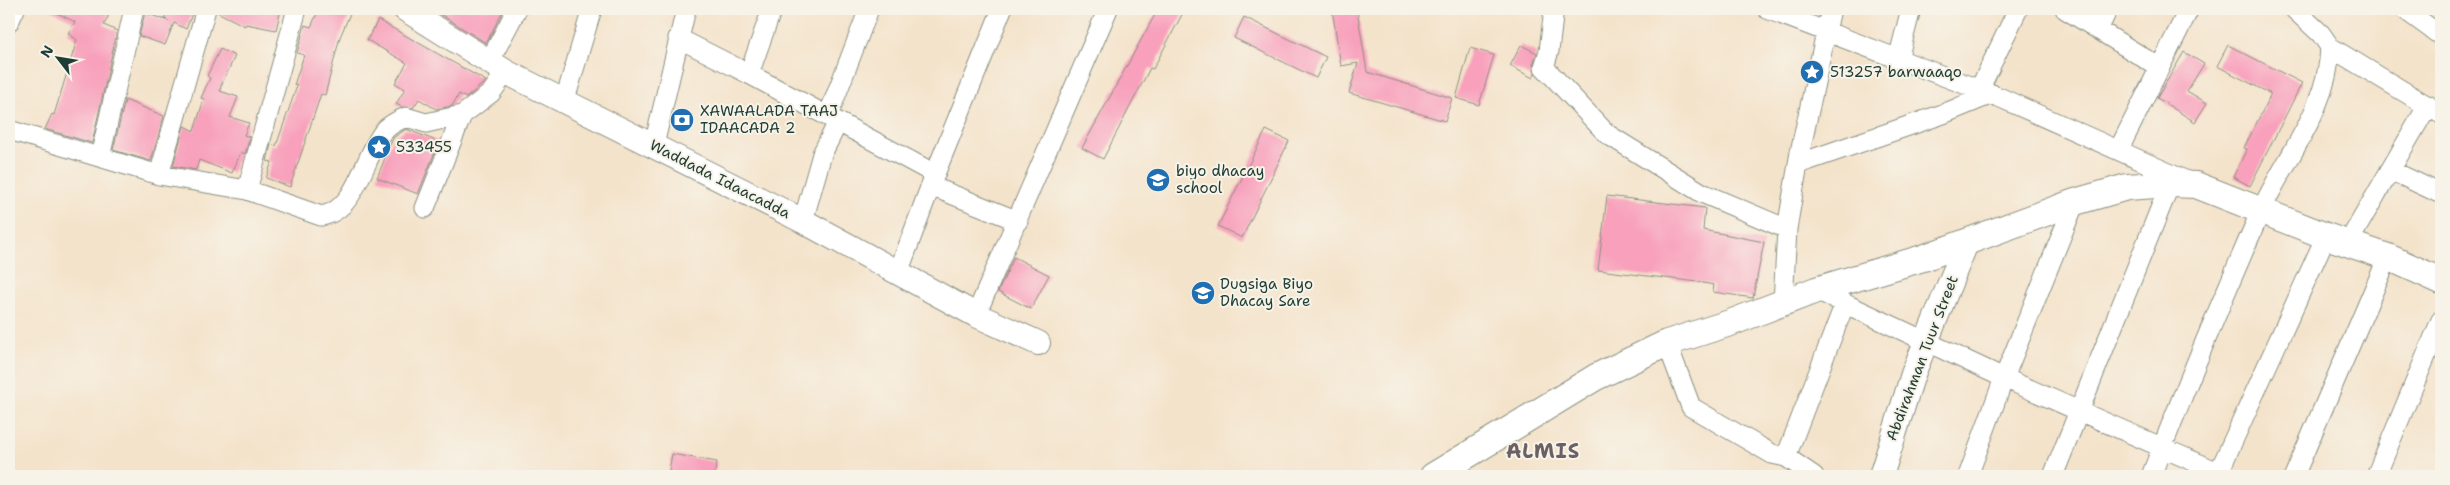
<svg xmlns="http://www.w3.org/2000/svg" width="2450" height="485" font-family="'Shantell Sans',sans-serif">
  <rect width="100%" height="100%" fill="#f7f3e8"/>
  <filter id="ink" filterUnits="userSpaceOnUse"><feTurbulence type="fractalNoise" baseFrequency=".02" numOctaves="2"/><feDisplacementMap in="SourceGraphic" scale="10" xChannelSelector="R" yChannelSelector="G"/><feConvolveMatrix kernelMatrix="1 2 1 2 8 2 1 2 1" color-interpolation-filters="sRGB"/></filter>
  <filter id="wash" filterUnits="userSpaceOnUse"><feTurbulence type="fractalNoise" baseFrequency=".0096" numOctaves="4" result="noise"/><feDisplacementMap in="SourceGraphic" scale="20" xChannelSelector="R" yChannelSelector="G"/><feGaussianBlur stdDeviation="1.12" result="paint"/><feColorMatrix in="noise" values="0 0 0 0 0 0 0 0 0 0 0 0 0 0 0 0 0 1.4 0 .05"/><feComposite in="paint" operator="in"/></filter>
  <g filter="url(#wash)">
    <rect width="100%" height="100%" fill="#f4e3cb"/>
    <g id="blocks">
      <path fill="#f8a0bc" d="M 49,9 L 112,9 L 104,25 L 117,31 L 92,143 L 45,129 L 52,114 L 54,115 L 77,40 L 68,33 L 75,22 Z
        M 169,9 L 194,9 L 186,29 L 174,23 L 165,45 L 139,36 L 145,13 L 169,21 L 164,19 Z
        M 217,9 L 281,9 L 276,30 L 246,24 L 245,26 L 217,12 Z
        M 319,9 L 352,9 L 340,37 L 325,95 L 321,94 L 290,187 L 266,178 L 272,162 L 267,161 L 271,144 L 276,146 L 297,86 L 294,85 L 304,55 L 297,53 L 305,25 L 311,27 Z
        M 432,9 L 504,9 L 486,43 Z
        M 1158,9 L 1185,9 L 1153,69 L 1150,68 L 1103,159 L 1082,148 Z
        M 1332,9 L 1357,9 L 1367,72 L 1452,98 L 1445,121 L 1349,93 L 1358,63 L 1341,66 Z
        M 1244,17 L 1326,57 L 1316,78 L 1234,38 Z
        M 378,20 L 486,81 L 466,98 L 459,94 L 452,106 L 436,109 L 419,99 L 413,108 L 402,107 L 396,104 L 405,89 L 395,83 L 407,63 L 367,40 Z
        M 1521,45 L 1537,53 L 1533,64 L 1535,74 L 1533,78 L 1510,66 Z
        M 2228,45 L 2302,83 L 2250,186 L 2233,177 L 2247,149 L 2244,148 L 2271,94 L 2217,66 Z
        M 1470,48 L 1494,55 L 1479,105 L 1456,98 Z
        M 220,49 L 235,56 L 221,86 L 220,91 L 238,97 L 230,117 L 249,123 L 244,135 L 250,137 L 245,154 L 241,152 L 232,173 L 199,160 L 196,170 L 173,166 L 184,126 L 194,131 L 204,99 L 201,98 L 210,78 L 207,76 Z
        M 2184,52 L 2204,64 L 2187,91 L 2207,103 L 2195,122 L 2157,98 Z
        M 125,100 L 164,116 L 151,161 L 113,150 Z
        M 406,129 L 439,142 L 418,194 L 377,178 L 393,138 Z
        M 1266,130 L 1289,141 L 1242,238 L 1218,226 Z
        M 1607,196 L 1705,208 L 1703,230 L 1764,242 L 1753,298 L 1713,292 L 1714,285 L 1698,282 L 1598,270 Z
        M 1014,257 L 1049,275 L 1031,309 L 998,292 Z
        M 672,454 L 717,462 L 714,476 L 668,476 Z"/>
    </g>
  </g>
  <g filter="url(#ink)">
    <use href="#blocks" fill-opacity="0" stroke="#8a9080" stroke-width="1"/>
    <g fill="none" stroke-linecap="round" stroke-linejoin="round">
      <g stroke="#8a9080" stroke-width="21">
        <path id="minor" d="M 1554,9 L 1549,51 L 1544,67 L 1607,134 L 1702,193 L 1787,229
          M 1767,9 L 2001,98 L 2189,182
          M 2065,9 L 2160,68
          M 2404,9 L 2441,36
          M 9,22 L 15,9
          M 2098,30 L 2108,9
          M 678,38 L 749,74 L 935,174
          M 2330,47 L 2441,114
          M 1898,59 L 1911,9
          M 489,62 L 517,9
          M 749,74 L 772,9
          M 1979,90 L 2018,9
          M 564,103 L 592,9
          M 828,116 L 869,9
          M 9,130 L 159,175 L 247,190 L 321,216 C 357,211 364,155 384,131 C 389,125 399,120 406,117 L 426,123 L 462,115 L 491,93 L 506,72
          M 654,145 L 686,9
          M 2119,149 L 2189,9
          M 100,157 L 134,9
          M 1798,164 L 1943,114 L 1992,94
          M 2390,170 L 2441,194
          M 159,175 L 206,9
          M 931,186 L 1018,221
          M 247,190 L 297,9
          M 425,208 L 462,115
          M 803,221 L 822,154 L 838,122
          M 2348,243 L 2428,105
          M 898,273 L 935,174 L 1002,9
          M 1816,290 L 2004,378 L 2227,476
          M 1783,303 L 1787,229 L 1800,152 L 1831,9
          M 976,315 L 1108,9
          M 1667,343 L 1691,407 L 1772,454 L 1786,457 L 1814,476
          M 1786,457 L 1845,303
          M 1968,476 L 2004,378 L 2075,202
          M 2053,476 L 2170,184
          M 2151,476 C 2185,388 2222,300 2260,213 C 2284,159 2329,108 2330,47 L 2321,34 L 2294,9
          M 2217,476 L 2326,236
          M 2294,476 L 2388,257
          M 2376,476 L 2441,320"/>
      </g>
      <g stroke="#8a9080" stroke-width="26">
        <path id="tertiary" d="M 405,9 L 506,72 L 803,221 L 976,315 L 1038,343
          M 1881,476 L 1913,374 L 1967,241"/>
      </g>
      <g stroke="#8a9080" stroke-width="28">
        <path id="secondary" d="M 1433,476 L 1596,377 L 1667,343 L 1730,323 L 1816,290 L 1923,258 L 2075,202 L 2127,187 L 2170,184 L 2196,185 L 2326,236 L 2388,257 L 2441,281"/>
      </g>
      <use href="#minor" stroke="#fff" stroke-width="19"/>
      <use href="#tertiary" stroke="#fff" stroke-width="24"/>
      <use href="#secondary" stroke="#fff" stroke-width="26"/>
    </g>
  </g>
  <defs>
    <g id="sight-disc" transform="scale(1.25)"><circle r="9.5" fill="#1f6fb2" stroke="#f7f3e8"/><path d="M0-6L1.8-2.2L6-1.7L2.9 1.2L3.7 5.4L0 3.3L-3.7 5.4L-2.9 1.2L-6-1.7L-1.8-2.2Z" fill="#fff"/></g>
    <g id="bank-disc" transform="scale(1.25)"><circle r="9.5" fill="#1f6fb2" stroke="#f7f3e8"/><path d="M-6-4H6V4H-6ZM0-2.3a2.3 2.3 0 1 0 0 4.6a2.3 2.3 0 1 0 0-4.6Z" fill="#fff"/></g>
    <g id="school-disc" transform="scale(1.25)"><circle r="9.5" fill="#1f6fb2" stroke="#f7f3e8"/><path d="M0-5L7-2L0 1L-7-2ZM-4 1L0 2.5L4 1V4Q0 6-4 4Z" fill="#fff"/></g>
  </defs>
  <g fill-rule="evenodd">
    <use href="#sight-disc" x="1812" y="72"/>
    <use href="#bank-disc" x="682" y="120"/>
    <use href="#sight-disc" x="379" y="147"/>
    <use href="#school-disc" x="1158" y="180"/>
    <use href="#school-disc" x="1203" y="293"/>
  </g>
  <g text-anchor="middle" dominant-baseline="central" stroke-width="4" stroke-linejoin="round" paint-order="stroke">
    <g font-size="15" fill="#1f3d34" stroke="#f7f3e8" text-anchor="start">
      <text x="1830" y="72">513257 barwaaqo</text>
      <text x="700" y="111">XAWAALADA TAAJ<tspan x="700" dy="17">IDAACADA 2</tspan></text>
      <text x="396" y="147">533455</text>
      <text x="1176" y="171">biyo dhacay<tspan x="1176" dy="17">school</tspan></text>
      <text x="1220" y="284">Dugsiga Biyo<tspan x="1220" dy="17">Dhacay Sare</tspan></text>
    </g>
    <g font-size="15" fill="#1f3d34" stroke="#f7f3e8">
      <text transform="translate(720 179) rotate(27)">Waddada Idaacadda</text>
      <text transform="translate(1922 358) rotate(-69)">Abdirahman Tuur Street</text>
    </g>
    <g font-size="20" font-weight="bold" letter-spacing="1" fill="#6b6064" stroke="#f7f3e8">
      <text x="1543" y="451">ALMIS</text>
    </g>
  </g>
  <rect width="2450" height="485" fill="none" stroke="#f7f3e8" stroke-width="30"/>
  <g transform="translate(58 58) rotate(301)" stroke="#f7f3e8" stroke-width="4" paint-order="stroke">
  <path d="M0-4L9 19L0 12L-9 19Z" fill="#1f3d34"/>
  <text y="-8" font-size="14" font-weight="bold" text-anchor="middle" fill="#1f3d34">N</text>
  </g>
</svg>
